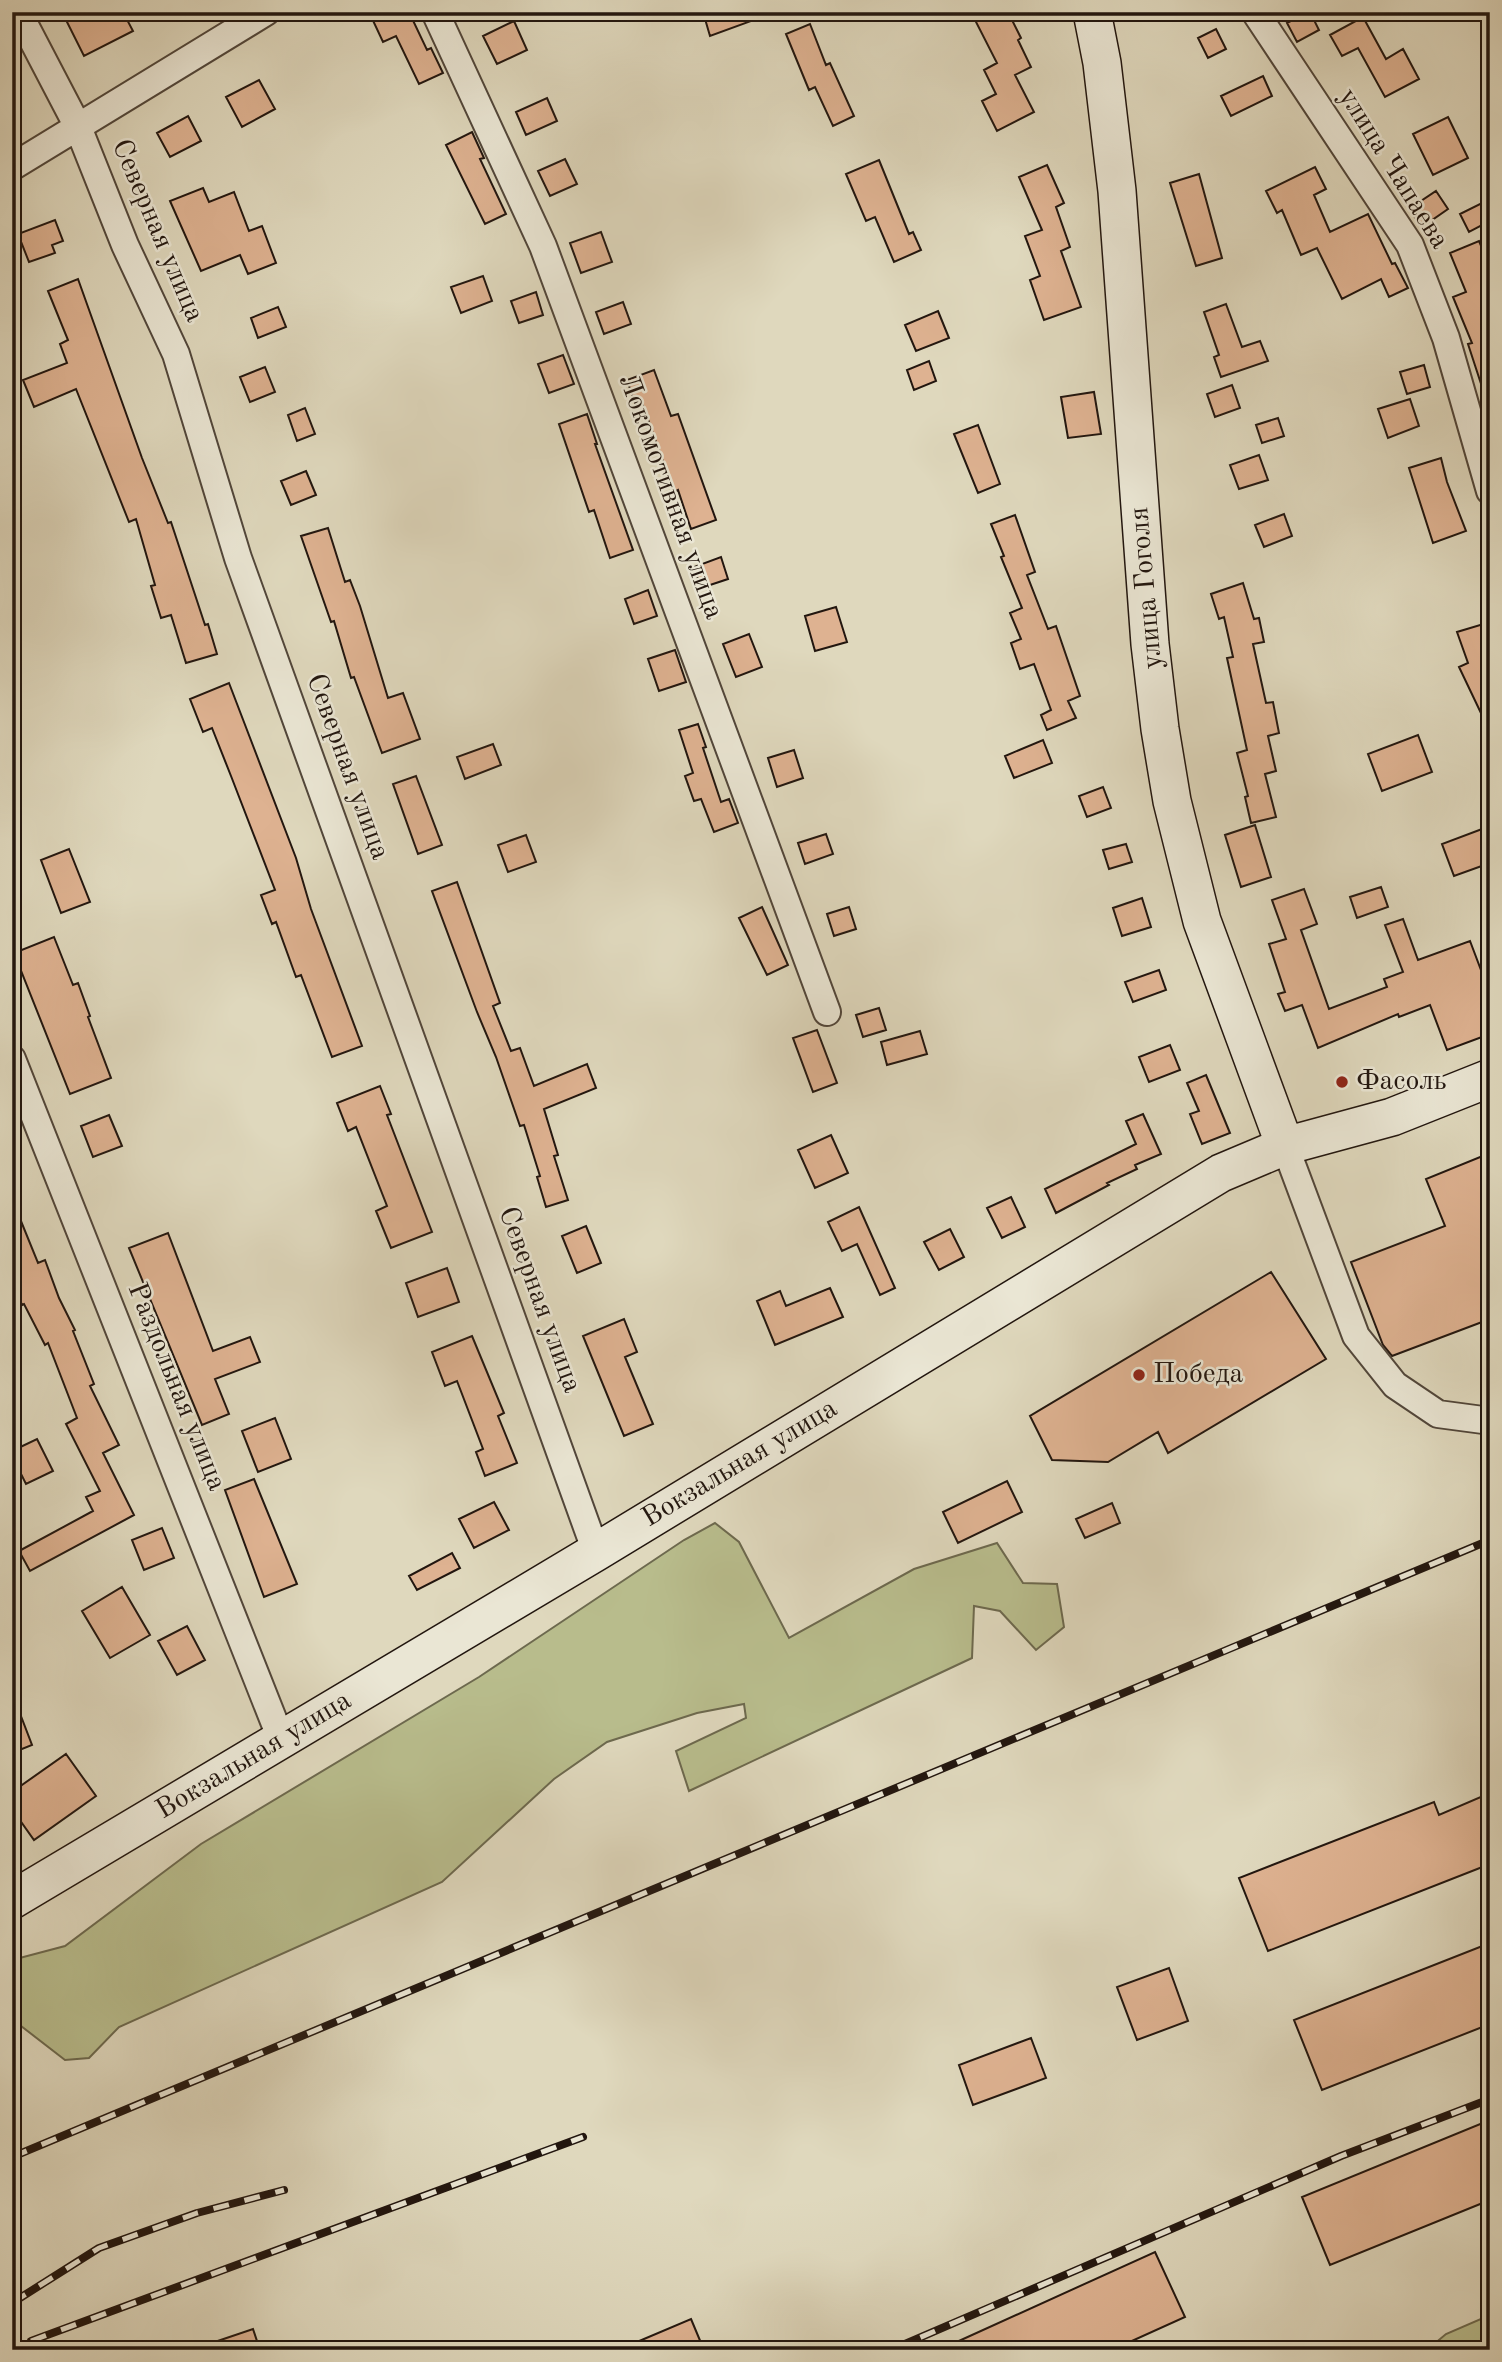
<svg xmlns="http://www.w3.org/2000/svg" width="1502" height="2362" font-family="'Old Standard TT',serif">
  <rect width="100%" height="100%" fill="#dfd8bd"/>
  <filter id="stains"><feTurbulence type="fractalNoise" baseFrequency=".00286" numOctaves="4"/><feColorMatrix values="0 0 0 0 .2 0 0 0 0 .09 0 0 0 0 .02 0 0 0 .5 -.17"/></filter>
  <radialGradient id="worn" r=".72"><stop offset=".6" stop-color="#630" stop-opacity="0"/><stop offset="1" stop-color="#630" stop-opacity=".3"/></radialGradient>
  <path fill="#b8bc8c" stroke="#6d694e" stroke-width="2" d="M 715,1523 L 739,1542 L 789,1638 L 914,1569 L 997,1543 L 1023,1583 L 1057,1584 L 1064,1627 L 1036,1650 L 1000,1611 L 974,1606 L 972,1658 L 689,1791 L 676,1751 L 746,1718 L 744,1704 L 697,1713 L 607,1742 L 554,1779 L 442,1882 L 119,2027 L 89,2058 L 65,2060 L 12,2019 L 12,1960 L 65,1946 L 201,1844 L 479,1677 L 684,1540 Z
    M 1490,2315 L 1490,2350 L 1427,2350 L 1446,2334 Z"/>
  <path fill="#deb291" stroke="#22160f" stroke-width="2" d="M 62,12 L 123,12 L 133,31 L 84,56 Z
    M 369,12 L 409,12 L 427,50 L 431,48 L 443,73 L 419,84 L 396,36 L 383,42 Z
    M 703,12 L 770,12 L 770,14 L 710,36 Z
    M 990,12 L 1008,12 L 1021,38 L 1018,40 L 1031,67 L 1015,75 L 1034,112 L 997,131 L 982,101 L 996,94 L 984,70 L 997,63 L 975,20 Z
    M 1307,12 L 1310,12 L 1319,30 L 1297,42 L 1287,23 Z
    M 1363,17 L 1386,59 L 1403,49 L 1419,79 L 1385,97 L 1358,48 L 1342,56 L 1330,35 Z
    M 514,21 L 527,50 L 497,64 L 483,36 Z
    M 810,24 L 826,65 L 830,63 L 854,116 L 833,126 L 815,87 L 809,90 L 786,34 Z
    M 1216,29 L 1226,49 L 1208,58 L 1198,38 Z
    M 1263,76 L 1272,96 L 1231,116 L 1221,96 Z
    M 259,80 L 275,109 L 242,127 L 226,97 Z
    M 547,98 L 557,121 L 526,135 L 516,112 Z
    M 188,116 L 201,141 L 170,157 L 157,133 Z
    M 1448,117 L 1468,158 L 1433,175 L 1413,134 Z
    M 472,132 L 484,158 L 480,159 L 506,214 L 485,224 L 446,145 Z
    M 565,159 L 577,184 L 550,196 L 538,171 Z
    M 879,160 L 909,234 L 913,232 L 921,250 L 894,262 L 875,217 L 866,221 L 846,174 Z
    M 1047,165 L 1064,203 L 1056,207 L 1070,247 L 1061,251 L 1081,307 L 1044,320 L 1030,280 L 1040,276 L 1025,236 L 1042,230 L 1019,177 Z
    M 1315,167 L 1326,189 L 1314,195 L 1330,232 L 1368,214 L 1392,264 L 1395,263 L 1408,288 L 1389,297 L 1381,279 L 1342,299 L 1317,248 L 1301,255 L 1282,210 L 1277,213 L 1266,191 Z
    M 1199,174 L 1222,258 L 1196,266 L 1170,183 Z
    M 203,188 L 209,202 L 234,192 L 249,231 L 262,226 L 276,263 L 248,274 L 240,255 L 201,271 L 170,201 Z
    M 1436,191 L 1448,209 L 1422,227 L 1409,209 Z
    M 1484,202 L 1490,213 L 1490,221 L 1469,232 L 1460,214 Z
    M 55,220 L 63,241 L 52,245 L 55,253 L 29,262 L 18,234 Z
    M 601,232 L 612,262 L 581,273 L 570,243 Z
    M 1479,241 L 1490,267 L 1490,398 L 1486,399 L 1468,344 L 1472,343 L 1453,297 L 1466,292 L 1450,253 Z
    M 483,276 L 492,301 L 461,313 L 451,287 Z
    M 78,279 L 142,458 L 168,523 L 171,522 L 205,625 L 208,624 L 217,654 L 186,663 L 171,615 L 161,618 L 151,586 L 155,585 L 136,519 L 129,522 L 76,389 L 34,407 L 23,380 L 67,363 L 60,344 L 68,340 L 48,291 Z
    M 536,292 L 543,315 L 519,323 L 511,301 Z
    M 623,302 L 631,324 L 604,334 L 596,312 Z
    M 1226,304 L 1242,347 L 1260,341 L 1268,361 L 1221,377 L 1214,357 L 1219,355 L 1204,312 Z
    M 278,307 L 286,327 L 258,338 L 251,318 Z
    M 938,311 L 949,338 L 916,351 L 905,325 Z
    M 563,355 L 574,384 L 549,393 L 538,364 Z
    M 929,361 L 936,381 L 914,390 L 907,370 Z
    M 1424,365 L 1430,387 L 1407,394 L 1400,372 Z
    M 265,367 L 275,392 L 250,402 L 240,377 Z
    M 654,370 L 671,416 L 678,414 L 716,520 L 691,529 L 678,490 L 674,492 L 641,400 L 635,403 L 627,380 Z
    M 1232,385 L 1240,408 L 1215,417 L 1207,394 Z
    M 1094,392 L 1101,434 L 1068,438 L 1061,397 Z
    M 1410,399 L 1419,426 L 1388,438 L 1378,409 Z
    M 305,408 L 315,434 L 297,441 L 288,415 Z
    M 587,414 L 597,444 L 595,444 L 633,550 L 610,558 L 594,510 L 589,512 L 559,424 Z
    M 1278,418 L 1284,436 L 1262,443 L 1256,425 Z
    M 978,425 L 1000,484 L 978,493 L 954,434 Z
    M 1259,455 L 1268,480 L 1239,489 L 1230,465 Z
    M 1441,458 L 1447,482 L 1466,531 L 1433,543 L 1409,468 Z
    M 306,471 L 316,495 L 291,505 L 281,481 Z
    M 1284,514 L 1292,536 L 1264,547 L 1255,525 Z
    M 1015,515 L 1035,572 L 1027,575 L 1048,629 L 1056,626 L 1080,696 L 1068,701 L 1076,718 L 1047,730 L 1041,715 L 1051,710 L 1034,664 L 1020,669 L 1011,643 L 1021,639 L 1010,613 L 1022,608 L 1001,557 L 1004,556 L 991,524 Z
    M 328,528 L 345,582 L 350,580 L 360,606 L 388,698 L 403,693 L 420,739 L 382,753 L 354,677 L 351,678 L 334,621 L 331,622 L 301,536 Z
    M 721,557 L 728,579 L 701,588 L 694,567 Z
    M 1243,583 L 1254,619 L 1259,618 L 1264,642 L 1253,644 L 1266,703 L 1273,702 L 1279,733 L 1268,736 L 1276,771 L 1265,774 L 1276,817 L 1251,823 L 1245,797 L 1248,796 L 1237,753 L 1247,750 L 1227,658 L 1233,657 L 1224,617 L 1219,619 L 1211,594 Z
    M 648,590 L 657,616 L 634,624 L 625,599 Z
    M 836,607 L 847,642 L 815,651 L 805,616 Z
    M 1490,622 L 1490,732 L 1459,667 L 1468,663 L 1457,632 Z
    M 749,634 L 762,667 L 736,677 L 723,644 Z
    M 675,650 L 686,682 L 659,691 L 648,659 Z
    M 229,683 L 296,858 L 311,909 L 362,1046 L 332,1057 L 301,975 L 296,977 L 276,922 L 272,924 L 261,895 L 275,890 L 231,776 L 212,728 L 203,732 L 190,699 Z
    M 698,724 L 706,747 L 703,748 L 721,802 L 729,799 L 738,823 L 714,832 L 701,799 L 694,801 L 685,776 L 693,773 L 679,730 Z
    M 1418,735 L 1432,772 L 1382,791 L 1368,754 Z
    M 1043,740 L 1052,763 L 1014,778 L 1005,756 Z
    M 493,744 L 501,765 L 465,779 L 457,757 Z
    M 794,750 L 803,778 L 777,787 L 768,758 Z
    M 416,776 L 442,845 L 418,854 L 393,784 Z
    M 1103,787 L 1111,808 L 1087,817 L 1079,796 Z
    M 1255,825 L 1271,877 L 1241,887 L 1225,835 Z
    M 1490,826 L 1490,863 L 1454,876 L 1442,844 Z
    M 826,834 L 833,854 L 805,864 L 798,843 Z
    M 526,835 L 536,862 L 508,872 L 498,845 Z
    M 1126,844 L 1132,862 L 1109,869 L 1103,850 Z
    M 69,849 L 90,902 L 61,913 L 41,860 Z
    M 457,882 L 500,1003 L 493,1006 L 511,1051 L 520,1048 L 534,1086 L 587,1064 L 596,1088 L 544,1109 L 558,1155 L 554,1156 L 568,1200 L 546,1207 L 537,1177 L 540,1176 L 524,1125 L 520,1126 L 496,1057 L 477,1012 L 432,891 Z
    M 1381,887 L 1388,907 L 1357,918 L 1350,897 Z
    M 1304,889 L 1317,924 L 1301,930 L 1329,1009 L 1387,987 L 1384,979 L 1403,972 L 1385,925 L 1403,919 L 1418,960 L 1470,941 L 1490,994 L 1490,1034 L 1447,1050 L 1430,1005 L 1399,1017 L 1398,1014 L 1318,1048 L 1302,1005 L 1285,1011 L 1278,994 L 1285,992 L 1269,944 L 1286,939 L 1272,900 Z
    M 1142,898 L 1151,927 L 1122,936 L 1113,908 Z
    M 762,907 L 788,965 L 767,975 L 739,918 Z
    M 849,907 L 856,929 L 834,936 L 827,914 Z
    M 54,937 L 73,985 L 78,983 L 90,1016 L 88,1017 L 111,1078 L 70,1094 L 14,953 Z
    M 1159,970 L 1166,990 L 1133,1002 L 1125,982 Z
    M 879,1008 L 886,1030 L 863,1037 L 856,1015 Z
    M 817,1030 L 837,1083 L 813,1092 L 793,1038 Z
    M 920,1031 L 927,1054 L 887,1065 L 881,1042 Z
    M 1170,1045 L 1180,1070 L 1149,1082 L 1139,1057 Z
    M 1206,1075 L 1230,1133 L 1202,1144 L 1190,1114 L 1199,1111 L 1187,1083 Z
    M 380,1086 L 391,1114 L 387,1115 L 432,1232 L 391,1248 L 376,1211 L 387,1206 L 356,1127 L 348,1131 L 337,1103 Z
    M 1143,1114 L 1161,1154 L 1135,1165 L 1137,1169 L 1107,1183 L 1109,1185 L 1056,1213 L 1045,1189 L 1136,1144 L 1126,1121 Z
    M 109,1115 L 122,1146 L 93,1157 L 81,1126 Z
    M 831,1135 L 848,1173 L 815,1188 L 798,1150 Z
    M 1490,1153 L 1490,1319 L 1392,1356 L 1383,1345 L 1351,1262 L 1445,1226 L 1426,1179 Z
    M 1011,1197 L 1025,1227 L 1002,1238 L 987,1208 Z
    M 12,1199 L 38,1263 L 45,1260 L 59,1298 L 75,1330 L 73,1331 L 94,1384 L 90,1386 L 119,1445 L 103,1453 L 134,1515 L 30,1571 L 19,1551 L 93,1511 L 86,1497 L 100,1491 L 66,1424 L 77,1418 L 48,1343 L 45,1345 L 24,1304 L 22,1305 L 12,1279 Z
    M 859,1207 L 895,1288 L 880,1295 L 857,1244 L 842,1251 L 828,1222 Z
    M 586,1226 L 601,1263 L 577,1273 L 562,1236 Z
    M 950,1229 L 964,1257 L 939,1270 L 924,1242 Z
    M 168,1233 L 213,1351 L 250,1337 L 260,1362 L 215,1379 L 229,1414 L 202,1425 L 129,1248 Z
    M 447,1268 L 459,1302 L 418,1317 L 406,1283 Z
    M 1271,1272 L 1326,1359 L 1168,1453 L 1158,1432 L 1108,1462 L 1052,1460 L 1030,1416 Z
    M 830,1288 L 843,1317 L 775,1345 L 757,1301 L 780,1291 L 786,1306 Z
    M 624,1319 L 637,1352 L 625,1357 L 653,1424 L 624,1436 L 583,1336 Z
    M 472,1336 L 504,1413 L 498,1416 L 517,1463 L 485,1476 L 476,1452 L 483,1449 L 457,1381 L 445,1386 L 432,1352 Z
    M 275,1418 L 291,1459 L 258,1472 L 242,1431 Z
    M 37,1439 L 53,1471 L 26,1484 L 12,1456 L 12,1451 Z
    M 254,1479 L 297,1584 L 264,1597 L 225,1490 Z
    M 1007,1481 L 1022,1512 L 958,1543 L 943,1512 Z
    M 494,1502 L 509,1530 L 474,1548 L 459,1519 Z
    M 1112,1503 L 1120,1523 L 1085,1538 L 1076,1519 Z
    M 162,1528 L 174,1558 L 144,1570 L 132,1540 Z
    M 452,1553 L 460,1568 L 417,1590 L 409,1576 Z
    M 122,1587 L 150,1635 L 110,1658 L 82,1611 Z
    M 187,1626 L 205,1660 L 177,1675 L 158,1641 Z
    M 12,1698 L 14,1698 L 32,1745 L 12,1753 Z
    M 66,1754 L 96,1796 L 34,1840 L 12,1809 L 12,1792 Z
    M 1490,1793 L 1490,1864 L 1268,1951 L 1239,1878 L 1434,1802 L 1439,1815 Z
    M 1490,1943 L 1490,2024 L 1322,2090 L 1294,2020 Z
    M 1169,1968 L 1188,2021 L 1137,2040 L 1117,1987 Z
    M 1031,2038 L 1046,2078 L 973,2105 L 959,2065 Z
    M 1490,2120 L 1490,2200 L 1330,2265 L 1302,2197 Z
    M 1155,2252 L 1185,2317 L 1112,2350 L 939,2350 Z
    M 691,2319 L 704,2350 L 618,2350 Z
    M 253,2329 L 259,2347 L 250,2350 L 201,2350 L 200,2347 Z"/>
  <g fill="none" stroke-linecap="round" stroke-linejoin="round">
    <g stroke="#51463a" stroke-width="30">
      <path id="street" d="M 18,12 L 78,127 L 125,245 L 176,354 L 238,558 L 596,1552
        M 435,12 L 543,246 L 827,1012
        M 1255,12 L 1410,245 L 1446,338 L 1490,491
        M 12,167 L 266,12
        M 12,1059 L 281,1739
        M 1285,1146 L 1356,1336 L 1395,1385 L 1438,1414 L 1483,1420 L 1490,1418"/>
    </g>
    <g stroke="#22160f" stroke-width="40">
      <path id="secondary" d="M 1092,12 L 1102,63 L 1117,191 L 1150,644 L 1160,729 L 1172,801 L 1202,921 L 1285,1146
        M 12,1900 L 596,1552 L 1221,1173 L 1285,1146 L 1392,1117 L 1490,1078"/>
    </g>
    <use href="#street" stroke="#eae6d4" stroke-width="26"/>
    <use href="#secondary" stroke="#eae6d4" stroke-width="37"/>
    <g stroke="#22160f" stroke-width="8">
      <path id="rail" d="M 12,2157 L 1490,1540
        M 12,2303 L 99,2248 L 197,2213 L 284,2190
        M 31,2341 L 583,2137
        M 891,2350 L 1341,2156 L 1490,2099"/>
    </g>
    <use href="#rail" stroke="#eae6d4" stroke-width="5" stroke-dasharray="16" stroke-linecap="butt"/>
  </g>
  <g fill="#8f2418" stroke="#eae6d4" stroke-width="2.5">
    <circle cx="1342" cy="1082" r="7"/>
    <circle cx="1139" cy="1375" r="7"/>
  </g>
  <g text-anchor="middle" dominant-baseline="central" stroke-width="5" stroke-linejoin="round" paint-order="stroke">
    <g font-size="28" fill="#22160f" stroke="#eae6d4">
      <text transform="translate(1393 169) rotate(58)">улица Чапаева</text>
      <text transform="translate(157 231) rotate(67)">Северная улица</text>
      <text transform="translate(670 497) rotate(70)">Локомотивная улица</text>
      <text transform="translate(1147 588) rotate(-95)">улица Гоголя</text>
      <text transform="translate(347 767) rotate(70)">Северная улица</text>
      <text transform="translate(539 1300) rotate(70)">Северная улица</text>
      <text transform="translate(176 1387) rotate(68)">Раздольная улица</text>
      <text transform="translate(740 1464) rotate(-31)">Вокзальная улица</text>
      <text transform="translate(254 1756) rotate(-31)">Вокзальная улица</text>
    </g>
    <g font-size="28" fill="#22160f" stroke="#eae6d4" text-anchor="start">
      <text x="1356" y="1082">Фасоль</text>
      <text x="1153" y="1375">Победа</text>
    </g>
  </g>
  <rect width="1502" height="2362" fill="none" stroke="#dfd8bd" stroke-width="42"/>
  <rect x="14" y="14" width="1474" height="2334" fill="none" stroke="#22160f" stroke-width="3.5"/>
  <rect x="21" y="21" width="1460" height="2320" fill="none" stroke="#22160f" stroke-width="2"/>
  <rect width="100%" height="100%" filter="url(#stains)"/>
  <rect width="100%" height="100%" fill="url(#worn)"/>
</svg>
